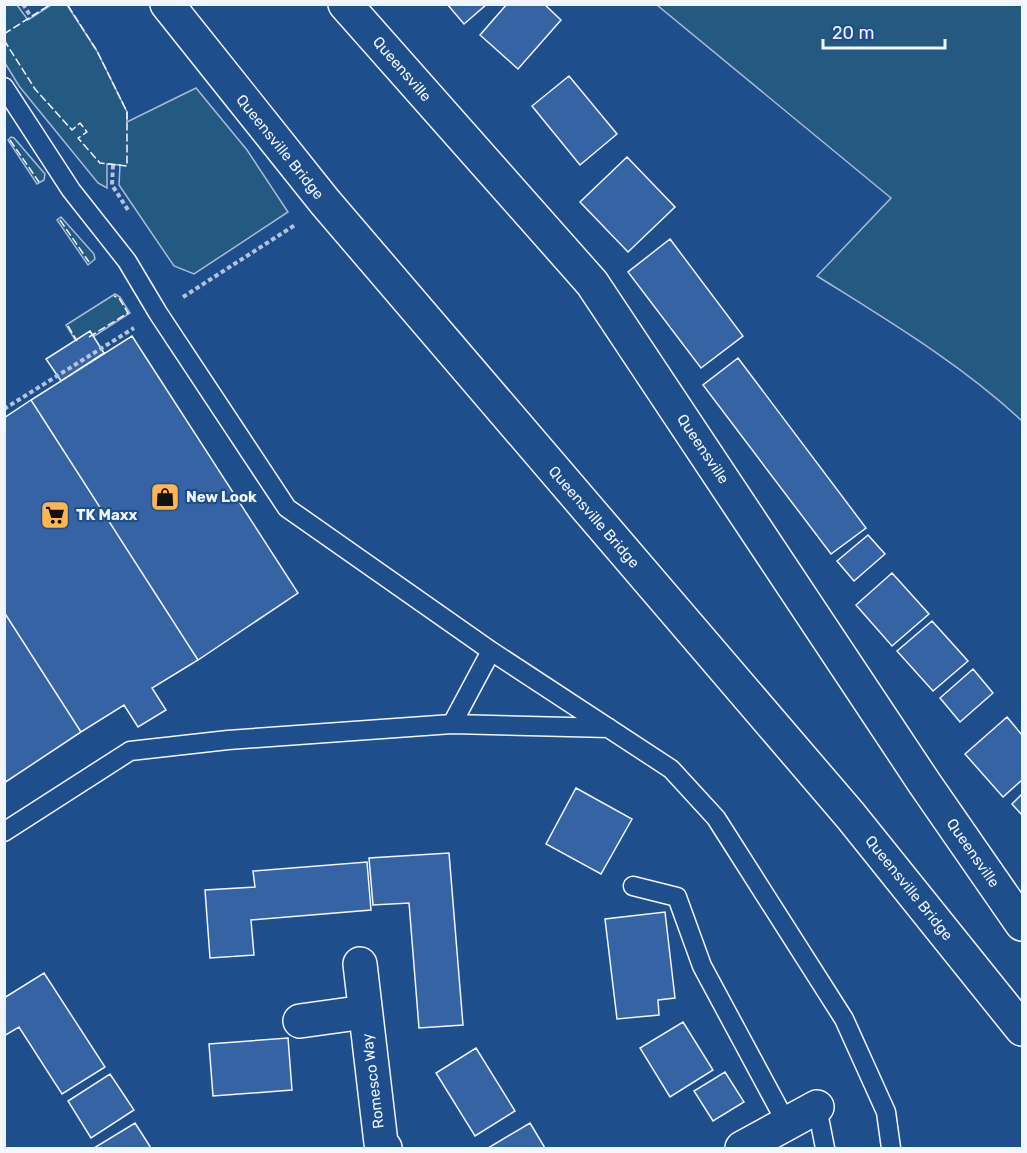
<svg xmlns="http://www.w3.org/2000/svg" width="1027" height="1153" font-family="Rubik,sans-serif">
  <rect width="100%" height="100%" fill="#1f4e8c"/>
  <path fill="#245a82" stroke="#a8bbd7" stroke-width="1.5" d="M 5,4 L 17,5 L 28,20 L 51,5 L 67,5 L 97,51 L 127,112 L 127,122 L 196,88 L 247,150 L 288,212 L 194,274 L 174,266 L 119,185 L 120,165 L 107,164 L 107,188 L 98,183 L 19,86 L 5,63 Z
    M 657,5 L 1022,5 L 1022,421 C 961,364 887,320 817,276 L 891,198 Z
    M 11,137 L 14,138 L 45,174 L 44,180 L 37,184 L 8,140 Z
    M 61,217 L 94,254 L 95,259 L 88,265 L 57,220 Z
    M 115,294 L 120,297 L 130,313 L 79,346 L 66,325 Z"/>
  <path fill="#3563a3" stroke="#f2f6ff" stroke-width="1.5" d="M 447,4 L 487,4 L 464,24 Z
    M 507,4 L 544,4 L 561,20 L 518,69 L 480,35 Z
    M 569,76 L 617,134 L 580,165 L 532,106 Z
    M 627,157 L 675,207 L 628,252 L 580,202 Z
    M 670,239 L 743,336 L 701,368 L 628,272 Z
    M 90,331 L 104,353 L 61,381 L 46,359 Z
    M 132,336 L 298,593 L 198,660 L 31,400 Z
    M 738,358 L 866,528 L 831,554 L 703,385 Z
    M 31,400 L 198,660 L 152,688 L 166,710 L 138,727 L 124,705 L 81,732 L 4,612 L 4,418 Z
    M 868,535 L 885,554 L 854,581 L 837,561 Z
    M 892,573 L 929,614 L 892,646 L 856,605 Z
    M 4,612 L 81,732 L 4,783 Z
    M 932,621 L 968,661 L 933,691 L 897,651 Z
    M 973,669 L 993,693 L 960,722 L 940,698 Z
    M 1007,717 L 1022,735 L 1022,780 L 1003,797 L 965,754 Z
    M 576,788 L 632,819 L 601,874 L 546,844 Z
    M 1022,794 L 1022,815 L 1012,804 Z
    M 449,853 L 463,1025 L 419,1028 L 409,903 L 373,905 L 369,858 Z
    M 367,862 L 371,910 L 251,920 L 254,955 L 210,958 L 205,890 L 255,887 L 253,871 Z
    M 665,912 L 675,998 L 658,1000 L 659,1015 L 617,1019 L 605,919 Z
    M 44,973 L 105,1067 L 62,1094 L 19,1027 L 4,1036 L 4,998 Z
    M 683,1022 L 713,1070 L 670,1097 L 640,1048 Z
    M 288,1038 L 292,1090 L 213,1096 L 209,1044 Z
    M 476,1048 L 515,1111 L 475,1136 L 436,1073 Z
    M 725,1072 L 744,1102 L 713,1121 L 694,1091 Z
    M 110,1074 L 134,1110 L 91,1138 L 68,1101 Z
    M 135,1123 L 151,1148 L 94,1148 Z
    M 530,1123 L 545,1148 L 488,1148 Z"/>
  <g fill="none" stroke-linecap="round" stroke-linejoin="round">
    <g stroke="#f2f6ff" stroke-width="21">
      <path id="service" d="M 4,87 L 71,190 L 127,261 L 158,313 L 287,508 L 491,651 L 671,769 L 716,818 L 844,1019 L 886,1112 L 891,1148
        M 452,724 L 491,651
        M 4,832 L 130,751 L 228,740 L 452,724 L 609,728
        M 633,886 L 677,897 L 702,966 L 787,1124
        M 817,1107 L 825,1148"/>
    </g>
    <g stroke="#f2f6ff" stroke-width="36">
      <path id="minor" d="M 345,4 L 592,283 L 925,784 L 1022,924
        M 360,964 L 381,1143 L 385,1148
        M 300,1021 L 365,1012
        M 742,1148 L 817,1107"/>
    </g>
    <g stroke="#f2f6ff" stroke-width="36">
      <path id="trunk" d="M 167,4 L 325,202 L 850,815 L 1022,1029"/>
    </g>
    <path stroke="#b3c4dc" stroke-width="4" stroke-dasharray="4.5 3" stroke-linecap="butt" d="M 23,4 L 31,17
      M 113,165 L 112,185 L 128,210
      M 183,297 L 295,225
      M 4,409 L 134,328"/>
    <use href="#service" stroke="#1f4e8c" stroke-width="18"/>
    <use href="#minor" stroke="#1f4e8c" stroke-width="33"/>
    <use href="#trunk" stroke="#1f4e8c" stroke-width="33"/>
    <path stroke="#f2f6ff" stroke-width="1.5" stroke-dasharray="8 3" stroke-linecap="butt" d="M 4,34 L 51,4
      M 4,40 L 35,89 L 72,130 L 80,123 L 87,132 L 78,138 L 100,163 L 127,166 L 127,112 L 97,51 L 67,4
      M 10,140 L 39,182
      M 60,220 L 89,262
      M 68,326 L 77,341
      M 89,337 L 128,313 L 119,298 L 114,296"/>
  </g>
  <defs>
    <g id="shop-square" transform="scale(1.5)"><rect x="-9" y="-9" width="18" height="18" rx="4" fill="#ffb74d" stroke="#1f4e8c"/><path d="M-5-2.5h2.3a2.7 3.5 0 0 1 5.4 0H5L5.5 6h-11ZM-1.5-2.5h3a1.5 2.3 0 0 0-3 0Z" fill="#111"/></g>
    <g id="supermarket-square" transform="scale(1.5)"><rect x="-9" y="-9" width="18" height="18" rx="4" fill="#ffb74d" stroke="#1f4e8c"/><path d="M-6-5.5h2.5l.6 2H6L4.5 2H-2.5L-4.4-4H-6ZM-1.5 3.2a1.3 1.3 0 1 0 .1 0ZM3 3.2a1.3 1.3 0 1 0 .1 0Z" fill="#111"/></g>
  </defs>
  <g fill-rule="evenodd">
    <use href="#shop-square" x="165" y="497"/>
    <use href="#supermarket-square" x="55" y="515"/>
  </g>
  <g text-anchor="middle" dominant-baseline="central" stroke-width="4.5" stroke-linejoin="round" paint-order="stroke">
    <g font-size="15" fill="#f2f6ff" stroke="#1f4e8c">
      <text transform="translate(402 69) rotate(49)">Queensville</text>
      <text transform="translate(280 147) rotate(51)">Queensville Bridge</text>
      <text transform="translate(703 449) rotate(56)">Queensville</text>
      <text transform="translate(594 517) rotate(49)">Queensville Bridge</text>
      <text transform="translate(973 853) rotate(55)">Queensville</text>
      <text transform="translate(909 888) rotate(51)">Queensville Bridge</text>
      <text transform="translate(373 1081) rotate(-97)">Romesco Way</text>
    </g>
    <g font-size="15" font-weight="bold" fill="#f2f6ff" stroke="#1f4e8c" text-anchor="start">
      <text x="186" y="497">New Look</text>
      <text x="76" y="515">TK Maxx</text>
    </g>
  </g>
  <rect width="1027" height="1153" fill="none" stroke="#f2f6ff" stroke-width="12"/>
  <path d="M823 39v9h122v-9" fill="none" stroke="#f2f6ff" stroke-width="3"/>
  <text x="832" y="39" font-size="18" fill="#f2f6ff" stroke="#1f4e8c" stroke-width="4.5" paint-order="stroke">20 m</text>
</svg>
